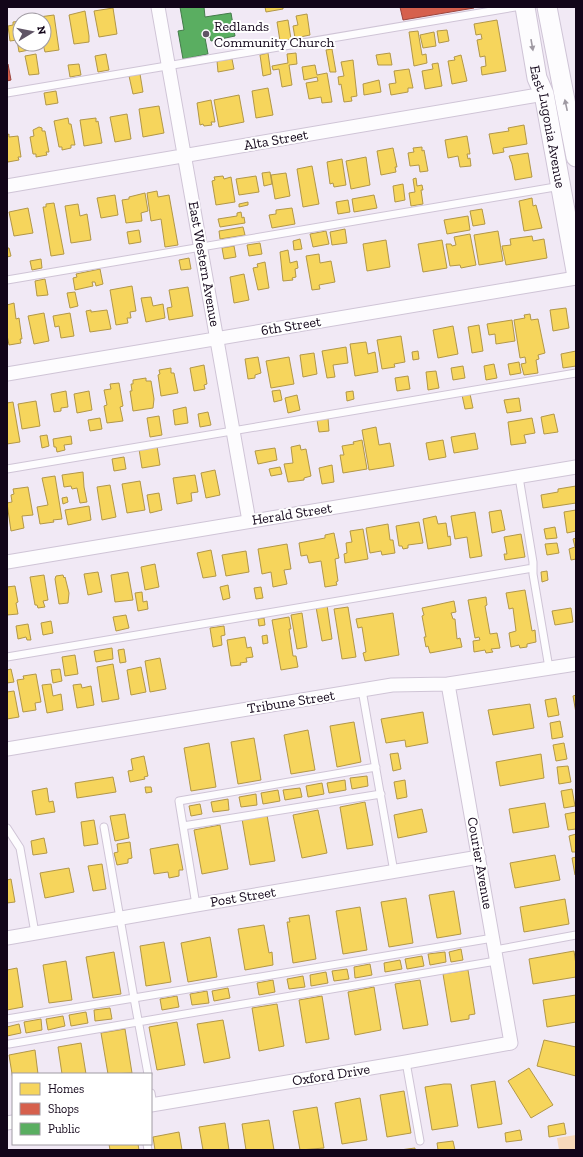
<svg xmlns="http://www.w3.org/2000/svg" width="583" height="1157" font-family="'Zilla Slab',serif">
  <rect width="100%" height="100%" fill="#f1e9f5"/>
  <path fill="#f7d8ba" d="M 576,1135 L 576,1150 L 559,1150 L 557,1138 Z"/>
  <path fill="#f6d55c" stroke="#b29748" d="M 265,7 L 283,7 L 283,9 L 266,12 Z
    M 113,8 L 117,34 L 99,37 L 94,11 Z
    M 85,11 L 89,36 L 89,42 L 74,44 L 69,15 Z
    M 307,14 L 310,35 L 295,38 L 293,26 L 298,25 L 296,16 Z
    M 54,15 L 59,50 L 45,52 L 43,44 L 44,20 L 39,20 L 39,17 Z
    M 288,20 L 291,39 L 280,41 L 277,22 Z
    M 497,20 L 506,71 L 482,75 L 481,67 L 486,66 L 485,56 L 480,57 L 477,40 L 482,39 L 481,34 L 476,35 L 474,24 Z
    M 20,21 L 20,44 L 28,44 L 29,50 L 19,52 L 17,40 L 10,41 L 8,26 L 13,25 L 13,22 Z
    M 447,30 L 449,41 L 439,43 L 437,31 Z
    M 418,31 L 422,55 L 426,54 L 427,63 L 414,66 L 409,32 Z
    M 434,32 L 436,46 L 423,48 L 420,35 Z
    M 332,49 L 336,72 L 330,72 L 326,50 Z
    M 268,53 L 271,74 L 263,76 L 260,55 Z
    M 296,53 L 297,64 L 289,65 L 292,85 L 282,87 L 279,69 L 273,70 L 272,66 L 288,63 L 287,54 Z
    M 390,53 L 392,65 L 378,65 L 376,55 Z
    M 36,54 L 39,74 L 29,75 L 25,56 Z
    M 106,54 L 109,70 L 98,72 L 95,56 Z
    M 461,55 L 467,81 L 452,84 L 448,61 L 455,60 L 454,57 Z
    M 232,59 L 234,69 L 218,72 L 217,61 Z
    M 353,60 L 357,96 L 351,97 L 352,101 L 344,102 L 341,84 L 339,85 L 338,77 L 344,76 L 341,62 Z
    M 438,63 L 442,86 L 425,89 L 422,71 L 433,69 L 432,64 Z
    M 79,64 L 81,75 L 70,77 L 68,65 Z
    M 315,65 L 317,75 L 327,73 L 332,102 L 322,103 L 321,97 L 309,99 L 306,83 L 318,81 L 317,77 L 304,80 L 302,67 Z
    M 409,69 L 413,88 L 408,88 L 408,92 L 391,95 L 389,84 L 396,83 L 394,71 Z
    M 140,74 L 143,92 L 133,94 L 129,76 Z
    M 379,80 L 381,92 L 364,95 L 363,84 Z
    M 268,88 L 273,115 L 256,118 L 252,91 Z
    M 56,91 L 58,103 L 46,105 L 44,93 Z
    M 239,95 L 244,122 L 219,127 L 214,100 Z
    M 211,100 L 215,122 L 211,122 L 212,125 L 204,126 L 203,124 L 200,125 L 197,103 Z
    M 159,106 L 164,133 L 143,137 L 139,109 Z
    M 127,114 L 131,139 L 115,142 L 110,117 Z
    M 68,118 L 69,124 L 71,124 L 75,145 L 71,145 L 71,148 L 62,150 L 62,147 L 59,147 L 54,121 Z
    M 96,118 L 96,122 L 98,121 L 102,143 L 84,146 L 80,120 Z
    M 524,125 L 527,144 L 503,148 L 504,152 L 493,154 L 489,134 L 509,131 L 508,128 Z
    M 39,127 L 42,128 L 42,131 L 45,131 L 49,152 L 46,152 L 47,155 L 36,157 L 36,154 L 33,154 L 30,137 L 34,136 L 33,130 Z
    M 9,134 L 9,137 L 18,136 L 21,157 L 18,157 L 19,160 L 8,162 L 7,159 L 7,135 Z
    M 467,136 L 470,154 L 467,154 L 468,159 L 470,158 L 471,166 L 460,167 L 458,156 L 448,158 L 445,140 Z
    M 422,147 L 422,151 L 424,150 L 428,171 L 420,172 L 419,165 L 410,166 L 408,153 L 414,152 L 413,148 Z
    M 393,148 L 397,167 L 395,167 L 396,172 L 381,175 L 377,151 Z
    M 528,153 L 532,177 L 515,180 L 512,164 L 509,156 Z
    M 366,157 L 370,185 L 351,189 L 346,161 Z
    M 342,159 L 346,185 L 334,187 L 333,183 L 330,184 L 327,162 Z
    M 312,166 L 319,204 L 303,207 L 297,169 Z
    M 270,172 L 272,184 L 264,186 L 262,173 Z
    M 286,173 L 290,196 L 275,199 L 271,175 Z
    M 223,176 L 224,179 L 231,177 L 235,202 L 216,205 L 212,181 L 215,180 L 214,177 Z
    M 256,176 L 259,192 L 239,195 L 236,179 Z
    M 416,178 L 417,186 L 422,185 L 423,190 L 421,190 L 423,204 L 411,206 L 409,193 L 415,192 L 413,179 Z
    M 403,184 L 405,200 L 395,202 L 393,186 Z
    M 157,191 L 158,197 L 169,195 L 178,245 L 165,247 L 161,219 L 151,221 L 147,193 Z
    M 145,193 L 148,211 L 141,213 L 142,221 L 126,223 L 122,200 L 129,199 L 129,197 Z
    M 115,195 L 118,215 L 101,218 L 97,198 Z
    M 374,195 L 377,208 L 354,212 L 352,199 Z
    M 532,198 L 533,206 L 536,205 L 542,228 L 524,231 L 519,201 Z
    M 348,200 L 350,212 L 338,214 L 336,202 Z
    M 248,202 L 248,205 L 239,207 L 239,204 Z
    M 54,203 L 64,254 L 51,256 L 43,207 L 46,207 L 46,204 Z
    M 78,204 L 80,216 L 87,214 L 91,240 L 71,243 L 65,206 Z
    M 28,208 L 33,233 L 14,236 L 9,212 Z
    M 292,208 L 295,224 L 272,228 L 269,215 L 276,214 L 276,210 Z
    M 482,209 L 485,224 L 473,226 L 470,211 Z
    M 241,212 L 242,218 L 244,217 L 245,223 L 220,227 L 218,219 L 237,216 L 237,213 Z
    M 468,216 L 470,230 L 447,234 L 444,220 Z
    M 243,227 L 245,235 L 220,239 L 219,231 Z
    M 345,229 L 347,243 L 332,245 L 330,232 Z
    M 139,230 L 141,242 L 129,244 L 127,232 Z
    M 326,231 L 329,244 L 313,247 L 310,234 Z
    M 498,231 L 503,261 L 479,265 L 474,235 Z
    M 470,234 L 476,265 L 461,268 L 460,265 L 450,266 L 446,244 L 451,244 L 452,246 L 456,245 L 454,237 Z
    M 532,236 L 533,241 L 544,239 L 547,258 L 506,265 L 502,246 L 511,245 L 510,239 Z
    M 300,239 L 302,249 L 294,250 L 293,241 Z
    M 386,240 L 390,267 L 367,271 L 363,244 Z
    M 442,240 L 447,268 L 423,272 L 418,244 Z
    M 260,243 L 262,254 L 249,256 L 247,245 Z
    M 234,246 L 236,257 L 224,259 L 222,248 Z
    M 7,248 L 9,248 L 11,256 L 7,257 Z
    M 288,250 L 290,263 L 297,261 L 298,268 L 295,269 L 296,277 L 292,278 L 293,280 L 283,281 L 280,252 Z
    M 319,254 L 320,263 L 331,261 L 335,282 L 319,285 L 320,289 L 312,290 L 306,256 Z
    M 189,258 L 191,269 L 181,270 L 179,260 Z
    M 41,259 L 42,268 L 32,270 L 30,261 Z
    M 265,262 L 269,288 L 258,290 L 253,268 L 258,267 L 257,264 Z
    M 100,269 L 103,284 L 96,286 L 95,282 L 92,282 L 93,286 L 75,290 L 73,278 L 77,277 L 76,274 Z
    M 244,274 L 249,300 L 234,303 L 230,277 Z
    M 45,279 L 48,295 L 37,296 L 35,281 Z
    M 132,286 L 136,311 L 130,312 L 131,318 L 127,318 L 128,323 L 116,325 L 110,290 Z
    M 188,287 L 193,316 L 169,320 L 167,308 L 172,307 L 169,290 Z
    M 75,292 L 78,306 L 70,308 L 67,293 Z
    M 151,297 L 153,306 L 163,304 L 165,318 L 146,322 L 141,298 Z
    M 14,303 L 16,319 L 19,318 L 22,339 L 20,339 L 21,343 L 9,345 L 7,335 L 7,305 Z
    M 566,308 L 569,328 L 553,331 L 550,310 Z
    M 91,310 L 91,312 L 107,310 L 111,329 L 90,332 L 86,311 Z
    M 44,313 L 49,341 L 34,344 L 28,316 Z
    M 70,313 L 74,336 L 61,338 L 59,326 L 55,327 L 53,316 Z
    M 530,314 L 531,320 L 538,319 L 545,353 L 538,355 L 539,359 L 536,360 L 538,373 L 524,375 L 521,364 L 526,363 L 525,357 L 520,358 L 514,320 L 525,318 L 524,315 Z
    M 512,320 L 515,341 L 496,344 L 495,334 L 489,335 L 487,324 Z
    M 479,325 L 483,351 L 472,353 L 468,327 Z
    M 453,326 L 458,354 L 438,358 L 433,330 Z
    M 401,336 L 405,362 L 394,364 L 395,367 L 382,369 L 377,340 Z
    M 366,342 L 368,354 L 375,352 L 378,372 L 355,376 L 350,344 Z
    M 346,347 L 348,363 L 333,365 L 335,377 L 327,378 L 322,351 Z
    M 418,351 L 419,359 L 413,360 L 412,352 Z
    M 576,351 L 576,366 L 563,368 L 561,354 Z
    M 314,353 L 317,374 L 303,377 L 300,355 Z
    M 258,357 L 261,373 L 255,375 L 255,378 L 248,379 L 245,359 Z
    M 289,357 L 294,384 L 271,388 L 266,361 Z
    M 519,362 L 521,373 L 510,375 L 508,364 Z
    M 494,364 L 497,378 L 486,380 L 484,366 Z
    M 204,365 L 207,384 L 204,385 L 205,389 L 194,391 L 190,368 Z
    M 463,366 L 465,378 L 453,380 L 451,368 Z
    M 171,368 L 171,373 L 174,373 L 178,393 L 161,396 L 158,375 L 160,374 L 159,370 Z
    M 436,371 L 439,388 L 428,390 L 426,372 Z
    M 408,376 L 410,389 L 397,391 L 395,378 Z
    M 146,378 L 146,381 L 151,381 L 154,399 L 153,408 L 133,411 L 130,391 L 132,391 L 131,384 L 133,384 L 133,380 Z
    M 119,383 L 123,406 L 120,407 L 123,421 L 107,423 L 104,406 L 107,405 L 104,390 L 111,389 L 110,384 Z
    M 280,390 L 282,400 L 274,402 L 272,391 Z
    M 66,391 L 68,407 L 61,408 L 61,411 L 54,412 L 51,394 Z
    M 89,391 L 92,410 L 77,413 L 74,394 Z
    M 353,391 L 354,399 L 347,401 L 346,392 Z
    M 470,394 L 473,408 L 465,409 L 462,395 Z
    M 297,395 L 300,410 L 288,413 L 285,398 Z
    M 519,398 L 521,411 L 507,413 L 504,400 Z
    M 36,401 L 40,426 L 22,429 L 18,404 Z
    M 13,402 L 20,442 L 7,444 L 7,403 Z
    M 186,407 L 188,423 L 175,425 L 173,410 Z
    M 208,412 L 211,425 L 200,427 L 198,414 Z
    M 554,414 L 558,432 L 544,434 L 541,417 Z
    M 159,416 L 162,435 L 150,437 L 147,418 Z
    M 100,418 L 102,429 L 90,431 L 88,420 Z
    M 328,418 L 329,431 L 319,432 L 317,420 Z
    M 532,418 L 535,433 L 524,435 L 526,443 L 511,445 L 508,422 Z
    M 376,427 L 379,445 L 390,443 L 394,466 L 369,470 L 362,430 Z
    M 475,433 L 478,449 L 454,453 L 451,437 Z
    M 47,435 L 49,446 L 42,448 L 40,436 Z
    M 71,436 L 72,444 L 64,445 L 65,450 L 57,452 L 56,447 L 54,447 L 53,439 Z
    M 362,440 L 367,469 L 343,473 L 340,455 L 344,455 L 342,446 L 354,444 L 353,442 Z
    M 443,440 L 446,457 L 429,460 L 426,443 Z
    M 300,445 L 301,450 L 306,449 L 311,476 L 304,478 L 304,480 L 288,482 L 284,464 L 293,463 L 291,447 Z
    M 157,446 L 160,465 L 142,468 L 139,449 Z
    M 275,448 L 277,460 L 258,464 L 255,451 Z
    M 124,457 L 126,469 L 114,471 L 112,459 Z
    M 332,465 L 334,482 L 322,484 L 319,468 Z
    M 280,467 L 282,474 L 271,476 L 269,469 Z
    M 215,470 L 220,495 L 206,498 L 201,473 Z
    M 83,472 L 84,487 L 87,502 L 80,503 L 77,488 L 72,489 L 71,486 L 64,487 L 62,475 Z
    M 195,475 L 198,492 L 191,493 L 192,501 L 177,504 L 173,478 Z
    M 55,476 L 62,519 L 53,520 L 54,522 L 40,524 L 37,507 L 48,505 L 42,478 Z
    M 140,481 L 145,510 L 127,513 L 122,484 Z
    M 110,485 L 116,517 L 102,520 L 97,487 Z
    M 576,486 L 576,503 L 543,508 L 541,495 L 558,492 L 558,489 Z
    M 28,487 L 33,515 L 22,516 L 24,528 L 11,531 L 7,503 L 12,502 L 11,495 L 14,494 L 13,489 Z
    M 159,493 L 162,510 L 150,513 L 147,495 Z
    M 67,497 L 68,502 L 63,504 L 62,498 Z
    M 89,506 L 91,520 L 68,525 L 65,510 Z
    M 501,510 L 505,530 L 492,533 L 489,512 Z
    M 576,510 L 576,531 L 567,533 L 564,512 Z
    M 475,512 L 482,556 L 470,558 L 467,537 L 455,539 L 451,516 Z
    M 436,516 L 438,524 L 446,523 L 448,537 L 450,536 L 451,545 L 428,549 L 423,519 Z
    M 419,522 L 423,543 L 408,545 L 408,548 L 403,549 L 402,546 L 399,546 L 396,526 Z
    M 388,524 L 390,540 L 393,540 L 395,553 L 382,555 L 381,551 L 370,553 L 366,528 Z
    M 555,527 L 557,538 L 546,539 L 544,529 Z
    M 363,529 L 368,559 L 345,563 L 344,554 L 347,553 L 346,543 L 352,542 L 350,531 Z
    M 334,533 L 339,558 L 335,559 L 338,581 L 336,582 L 337,585 L 325,587 L 321,561 L 309,563 L 307,555 L 301,556 L 299,543 L 325,538 L 325,535 Z
    M 521,534 L 525,557 L 505,560 L 504,554 L 507,554 L 504,537 Z
    M 576,538 L 576,559 L 571,560 L 569,549 L 575,547 L 573,539 Z
    M 557,543 L 559,553 L 547,555 L 545,544 Z
    M 287,544 L 291,569 L 284,570 L 287,584 L 273,587 L 271,572 L 262,574 L 258,549 Z
    M 211,550 L 216,576 L 203,578 L 197,553 Z
    M 246,551 L 249,572 L 226,576 L 222,555 Z
    M 155,564 L 159,587 L 145,590 L 141,567 Z
    M 547,571 L 548,580 L 542,582 L 541,572 Z
    M 98,572 L 102,592 L 88,595 L 84,574 Z
    M 128,572 L 133,600 L 115,602 L 111,575 Z
    M 44,575 L 48,600 L 43,601 L 45,607 L 38,608 L 37,605 L 35,605 L 30,577 Z
    M 63,575 L 64,578 L 65,577 L 69,593 L 68,603 L 59,604 L 55,579 L 56,576 Z
    M 228,585 L 230,598 L 223,600 L 220,587 Z
    M 15,586 L 18,602 L 16,603 L 18,614 L 7,615 L 7,587 Z
    M 261,587 L 263,598 L 256,599 L 254,588 Z
    M 525,590 L 532,631 L 535,630 L 536,642 L 527,644 L 527,647 L 520,648 L 519,645 L 511,647 L 509,633 L 516,631 L 513,608 L 509,609 L 506,593 Z
    M 142,592 L 143,602 L 147,601 L 148,609 L 138,611 L 135,593 Z
    M 486,597 L 487,605 L 485,606 L 490,634 L 497,633 L 500,648 L 491,649 L 493,652 L 486,653 L 485,650 L 474,652 L 473,641 L 480,640 L 479,637 L 475,638 L 468,600 Z
    M 454,601 L 456,612 L 451,613 L 453,619 L 455,619 L 457,639 L 460,638 L 462,647 L 430,653 L 428,646 L 426,647 L 424,637 L 426,637 L 422,616 L 424,615 L 422,608 Z
    M 327,605 L 332,639 L 322,641 L 316,607 Z
    M 348,607 L 356,657 L 342,659 L 334,609 Z
    M 571,608 L 573,622 L 555,625 L 552,611 Z
    M 302,613 L 307,647 L 297,649 L 291,615 Z
    M 393,613 L 399,655 L 365,661 L 363,653 L 366,652 L 362,627 L 358,628 L 356,619 Z
    M 126,615 L 129,628 L 116,631 L 113,617 Z
    M 289,617 L 291,629 L 289,629 L 293,656 L 296,656 L 298,667 L 281,670 L 272,620 Z
    M 264,618 L 265,625 L 259,626 L 258,619 Z
    M 51,621 L 53,633 L 43,635 L 41,623 Z
    M 28,624 L 31,640 L 27,640 L 26,637 L 18,639 L 16,626 Z
    M 224,626 L 225,635 L 221,636 L 222,645 L 213,647 L 210,628 Z
    M 267,635 L 268,643 L 263,644 L 262,636 Z
    M 245,637 L 247,648 L 251,647 L 253,657 L 246,658 L 247,662 L 240,663 L 241,665 L 231,666 L 227,640 Z
    M 112,648 L 113,659 L 96,662 L 94,651 Z
    M 124,649 L 126,662 L 120,663 L 118,650 Z
    M 75,655 L 78,674 L 65,676 L 62,657 Z
    M 160,658 L 166,689 L 150,692 L 145,661 Z
    M 113,664 L 119,699 L 102,702 L 97,667 Z
    M 141,667 L 146,692 L 131,695 L 127,670 Z
    M 11,669 L 14,682 L 7,683 L 7,670 Z
    M 60,669 L 62,681 L 53,683 L 51,670 Z
    M 36,674 L 41,702 L 35,703 L 36,710 L 23,712 L 17,680 L 24,679 L 23,676 Z
    M 51,684 L 53,696 L 61,694 L 63,710 L 47,713 L 42,685 Z
    M 81,684 L 82,688 L 91,686 L 94,705 L 77,708 L 73,685 Z
    M 14,691 L 19,717 L 7,719 L 7,692 Z
    M 576,695 L 576,713 L 573,696 Z
    M 556,698 L 559,715 L 548,717 L 545,700 Z
    M 530,704 L 534,728 L 493,735 L 488,710 Z
    M 423,712 L 428,743 L 406,747 L 405,740 L 386,743 L 381,719 Z
    M 560,721 L 563,737 L 552,739 L 550,723 Z
    M 354,722 L 361,762 L 337,767 L 330,726 Z
    M 308,730 L 315,770 L 291,774 L 284,735 Z
    M 254,738 L 261,780 L 238,784 L 231,742 Z
    M 209,743 L 216,787 L 191,791 L 184,748 Z
    M 564,743 L 567,759 L 556,761 L 553,745 Z
    M 398,753 L 401,769 L 393,771 L 390,754 Z
    M 541,754 L 544,778 L 500,786 L 496,762 Z
    M 144,756 L 148,776 L 144,777 L 145,779 L 130,782 L 128,771 L 133,770 L 131,759 Z
    M 568,766 L 571,782 L 559,784 L 557,767 Z
    M 367,776 L 368,786 L 352,789 L 350,778 Z
    M 113,777 L 116,792 L 77,798 L 75,783 Z
    M 345,780 L 346,790 L 329,793 L 327,783 Z
    M 405,780 L 407,797 L 397,799 L 394,782 Z
    M 322,783 L 324,794 L 308,797 L 306,786 Z
    M 145,787 L 151,787 L 152,792 L 146,793 Z
    M 47,788 L 49,802 L 53,801 L 55,812 L 36,815 L 32,791 Z
    M 300,788 L 302,797 L 285,800 L 283,790 Z
    M 572,789 L 575,806 L 564,808 L 561,791 Z
    M 278,790 L 280,801 L 263,804 L 261,793 Z
    M 256,794 L 257,805 L 241,807 L 239,797 Z
    M 228,799 L 229,810 L 213,812 L 211,802 Z
    M 365,802 L 373,845 L 347,849 L 340,807 Z
    M 545,803 L 549,827 L 513,833 L 509,809 Z
    M 200,804 L 202,814 L 191,816 L 189,806 Z
    M 422,809 L 427,832 L 398,838 L 394,815 Z
    M 318,810 L 327,853 L 302,858 L 293,815 Z
    M 576,812 L 576,829 L 568,830 L 565,814 Z
    M 125,814 L 129,838 L 115,841 L 110,816 Z
    M 267,815 L 275,861 L 250,865 L 242,819 Z
    M 94,820 L 98,844 L 84,846 L 81,822 Z
    M 220,825 L 228,869 L 202,874 L 194,830 Z
    M 576,834 L 576,852 L 572,852 L 569,836 Z
    M 44,838 L 47,853 L 33,855 L 31,841 Z
    M 130,842 L 132,858 L 128,859 L 128,863 L 117,865 L 114,853 L 118,852 L 117,844 Z
    M 178,844 L 183,870 L 179,870 L 179,876 L 169,878 L 168,872 L 154,874 L 150,849 Z
    M 555,855 L 560,880 L 515,888 L 510,863 Z
    M 576,857 L 576,874 L 575,875 L 572,858 Z
    M 102,864 L 106,889 L 93,891 L 88,866 Z
    M 69,868 L 74,892 L 45,898 L 40,873 Z
    M 11,879 L 15,902 L 7,903 L 7,880 Z
    M 454,891 L 461,934 L 437,938 L 429,895 Z
    M 406,898 L 413,943 L 389,947 L 381,902 Z
    M 565,899 L 569,924 L 524,932 L 520,907 Z
    M 360,907 L 367,950 L 343,954 L 336,911 Z
    M 309,915 L 316,959 L 293,963 L 287,922 L 290,922 L 289,918 Z
    M 264,925 L 269,953 L 272,952 L 273,965 L 245,970 L 238,929 Z
    M 210,937 L 217,977 L 188,982 L 181,943 Z
    M 164,942 L 171,982 L 146,986 L 140,946 Z
    M 461,949 L 463,960 L 451,962 L 449,952 Z
    M 574,951 L 576,965 L 576,977 L 533,984 L 529,959 Z
    M 114,952 L 121,994 L 93,998 L 86,957 Z
    M 445,952 L 446,962 L 430,965 L 428,954 Z
    M 422,956 L 424,966 L 407,969 L 405,959 Z
    M 400,960 L 402,969 L 385,972 L 384,963 Z
    M 66,961 L 72,1000 L 49,1003 L 43,965 Z
    M 370,964 L 372,975 L 355,978 L 354,967 Z
    M 17,968 L 23,1007 L 7,1010 L 7,970 Z
    M 347,969 L 349,979 L 334,981 L 332,971 Z
    M 468,970 L 475,1014 L 469,1015 L 469,1019 L 451,1022 L 443,974 Z
    M 326,972 L 328,983 L 311,986 L 310,975 Z
    M 303,976 L 305,987 L 289,989 L 287,979 Z
    M 273,980 L 275,992 L 259,995 L 257,983 Z
    M 420,980 L 428,1025 L 403,1029 L 395,984 Z
    M 374,987 L 381,1030 L 355,1035 L 348,992 Z
    M 228,988 L 230,998 L 214,1001 L 212,991 Z
    M 207,991 L 209,1003 L 192,1005 L 190,994 Z
    M 576,995 L 576,1022 L 547,1027 L 543,1000 Z
    M 177,996 L 179,1007 L 162,1010 L 160,999 Z
    M 322,996 L 329,1039 L 306,1043 L 299,1000 Z
    M 277,1004 L 284,1046 L 259,1051 L 252,1008 Z
    M 110,1008 L 112,1019 L 95,1021 L 94,1010 Z
    M 86,1012 L 88,1023 L 71,1026 L 69,1015 Z
    M 63,1016 L 65,1026 L 48,1030 L 46,1019 Z
    M 41,1019 L 42,1030 L 26,1033 L 24,1022 Z
    M 223,1020 L 230,1058 L 204,1063 L 197,1024 Z
    M 177,1022 L 185,1065 L 157,1070 L 149,1027 Z
    M 19,1024 L 21,1033 L 7,1036 L 7,1027 Z
    M 125,1029 L 132,1073 L 108,1074 L 101,1033 Z
    M 544,1040 L 576,1047 L 576,1076 L 537,1066 Z
    M 81,1043 L 86,1074 L 62,1074 L 58,1047 Z
    M 35,1050 L 38,1074 L 13,1074 L 13,1080 L 9,1055 Z
    M 529,1068 L 553,1105 L 531,1118 L 508,1081 Z
    M 495,1081 L 502,1124 L 478,1128 L 471,1085 Z
    M 444,1084 L 451,1084 L 458,1126 L 432,1130 L 425,1087 Z
    M 404,1091 L 411,1133 L 387,1137 L 380,1095 Z
    M 360,1098 L 367,1140 L 342,1144 L 335,1103 Z
    M 317,1107 L 324,1148 L 300,1150 L 293,1111 Z
    M 269,1120 L 274,1150 L 246,1150 L 242,1124 Z
    M 225,1123 L 229,1150 L 203,1150 L 199,1127 Z
    M 564,1123 L 566,1134 L 549,1137 L 548,1126 Z
    M 520,1130 L 522,1140 L 506,1142 L 505,1133 Z
    M 179,1132 L 182,1150 L 155,1150 L 153,1137 Z
    M 453,1141 L 455,1150 L 438,1150 L 437,1143 Z
    M 109,1144 L 138,1144 L 139,1150 L 110,1150 Z
    M 415,1148 L 415,1150 L 400,1150 Z"/>
  <path fill="#d6604d" stroke="#9b453d" d="M 400,7 L 474,7 L 474,8 L 403,20 Z
    M 8,64 L 11,80 L 7,81 L 7,65 Z"/>
  <path fill="#5aae61" stroke="#447b4b" d="M 180,7 L 204,7 L 205,17 L 231,13 L 235,36 L 211,41 L 210,37 L 205,38 L 208,54 L 183,59 L 178,31 L 184,30 Z"/>
  <g fill="none" stroke-linecap="round" stroke-linejoin="round">
    <g stroke="#cfc4d6" stroke-width="9">
      <path id="lane" d="M 7,93 L 515,7
        M 7,280 L 561,186
        M 7,469 L 576,373
        M 519,477 L 533,562 L 533,574 L 549,668
        M 7,657 L 533,568
        M 362,690 L 394,872
        M 183,826 L 381,794
        M 104,827 L 134,998 L 493,938
        M 7,828 L 20,848 L 35,933
        M 196,905 L 179,801 L 376,767
        M 495,950 L 576,935
        M 7,1019 L 134,998 L 148,1074
        M 9,1044 L 496,961
        M 406,1062 L 420,1141
        M 151,1093 L 153,1105
        M 147,1144 L 148,1150"/>
    </g>
    <g stroke="#cfc4d6" stroke-width="15">
      <path id="street" d="M 158,7 L 249,521
        M 7,186 L 544,94
        M 7,374 L 576,278
        M 7,562 L 576,467
        M 7,749 L 392,685 L 448,684 L 576,664
        M 7,938 L 196,905 L 479,857
        M 151,1105 L 406,1062 L 511,1043 L 448,684
        M 7,1123 L 13,1122"/>
    </g>
    <g stroke="#cfc4d6" stroke-width="21">
      <g id="secondary">
        <path id="s1" d="M 525,7 L 537,78 L 544,94 L 576,271"/>
        <path d="M 547,7 L 576,157"/>
      </g>
    </g>
    <use href="#lane" stroke="#fdfcfe" stroke-width="7"/>
    <use href="#street" stroke="#fdfcfe" stroke-width="13"/>
    <use href="#secondary" stroke="#fdfcfe" stroke-width="19"/>
  </g>
  <defs><path id="oneway-solid" d="M-6-.8H1V-3.2L6.5 0L1 3.2V.8H-6Z"/></defs>
  <g fill="#9f99a2">
    <use href="#oneway-solid" transform="translate(532 45) rotate(80)"/>
    <use href="#oneway-solid" transform="translate(566 105) rotate(-102)"/>
  </g>
  <circle fill="#605566" stroke="#fff" stroke-width="1.5" cx="206" cy="34" r="4"/>
  <g text-anchor="middle" dominant-baseline="central" stroke-width="4" stroke-linejoin="round" paint-order="stroke">
    <g font-size="14" fill="#120519" stroke="#fff" text-anchor="start">
      <text x="214" y="26">Redlands<tspan x="214" dy="16">Community Church</tspan></text>
    </g>
    <g font-size="14" fill="#120519" stroke="#fff">
      <text stroke="none"><textPath href="#s1" startOffset="122">East Lugonia Avenue</textPath></text>
      <text transform="translate(276 140) rotate(-10)">Alta Street</text>
      <text transform="translate(204 264) rotate(80)">East Western Avenue</text>
      <text transform="translate(291 326) rotate(-9)">6th Street</text>
      <text transform="translate(292 514) rotate(-9)">Herald Street</text>
      <text transform="translate(291 702) rotate(-9)">Tribune Street</text>
      <text transform="translate(480 863) rotate(80)">Courier Avenue</text>
      <text transform="translate(243 897) rotate(-9)">Post Street</text>
      <text transform="translate(331 1075) rotate(-9)">Oxford Drive</text>
    </g>
  </g>
  <rect width="583" height="1157" fill="none" stroke="#120519" stroke-width="16"/>
  <rect x="12" y="1073" width="140" height="72" fill="#ffffff" stroke="#a09ba3"/>
  <rect x="20" y="1083" width="20" height="12" fill="#f6d55c" stroke="#a09ba3"/>
  <text x="48" y="1093" font-size="12" fill="#120519">Homes</text>
  <rect x="20" y="1103" width="20" height="12" fill="#d6604d" stroke="#a09ba3"/>
  <text x="48" y="1113" font-size="12" fill="#120519">Shops</text>
  <rect x="20" y="1123" width="20" height="12" fill="#5aae61" stroke="#a09ba3"/>
  <text x="48" y="1133" font-size="12" fill="#120519">Public</text>
  <g transform="translate(32 32) rotate(80)"><circle r="19" fill="#ffffff" stroke="#a09ba3"/>
  <path d="M0-3L7 15L0 10L-7 15Z" fill="#605566"/>
  <text y="-6" font-size="11" font-weight="bold" text-anchor="middle" fill="#120519">N</text>
  </g>
</svg>
